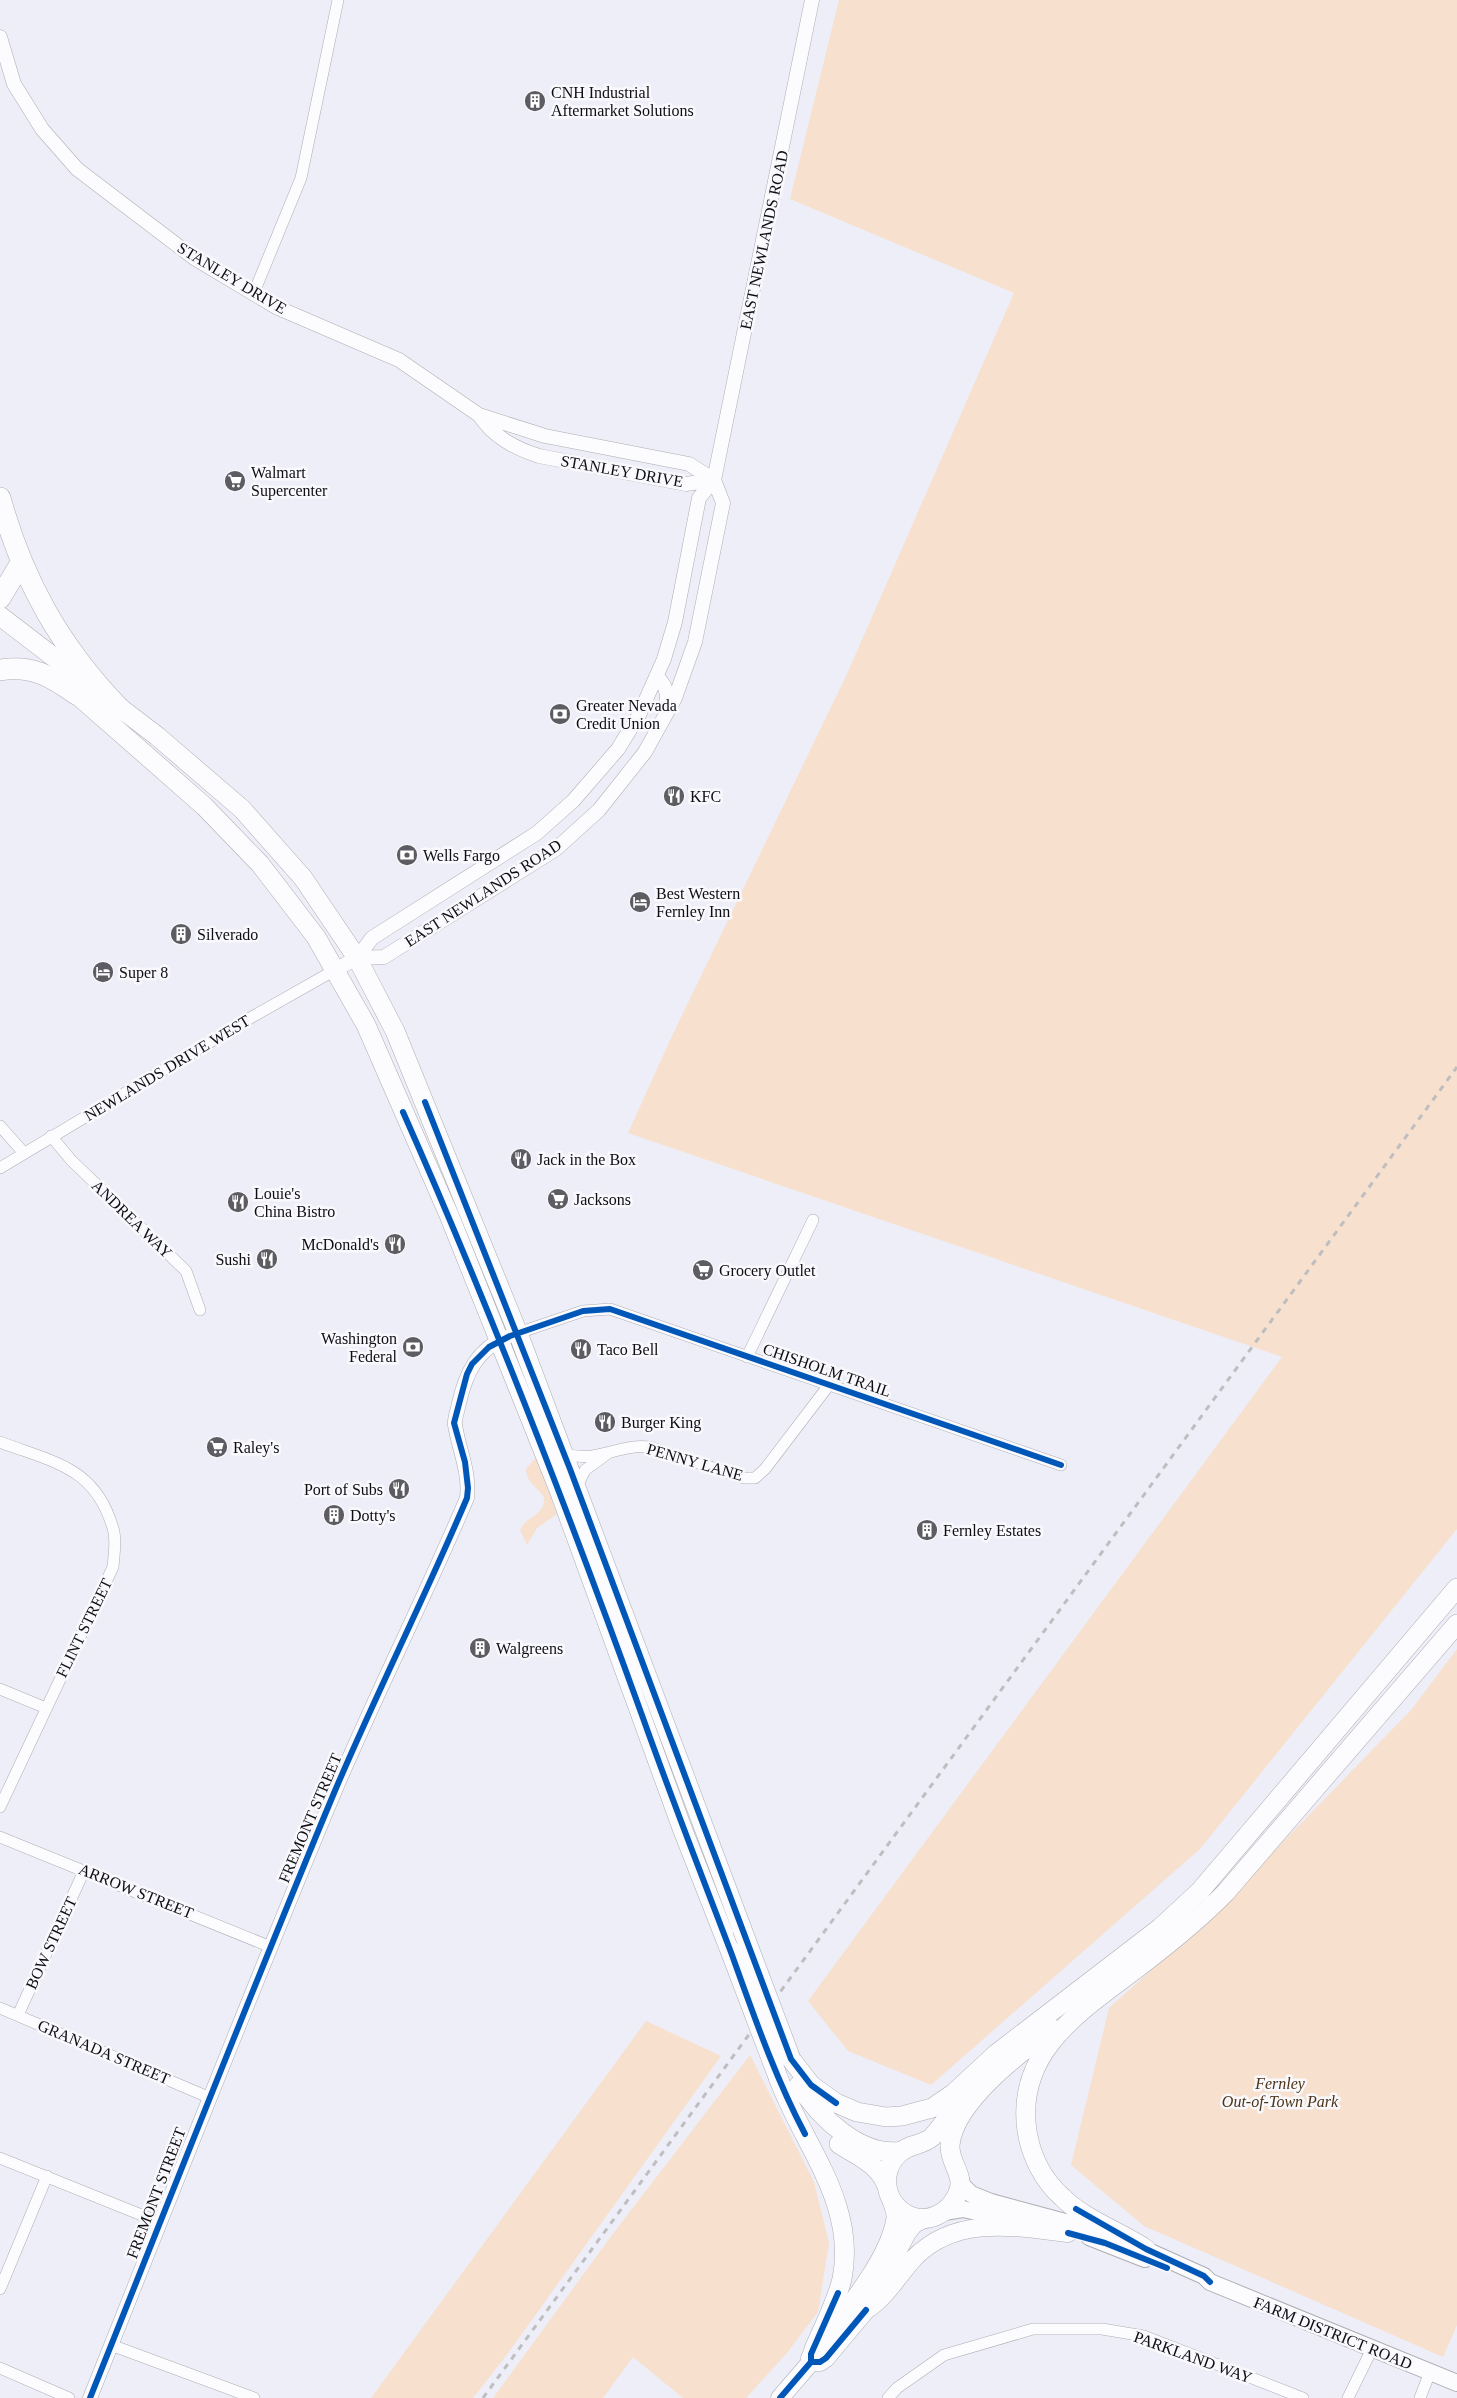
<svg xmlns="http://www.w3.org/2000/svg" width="1457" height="2398" font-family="Georgia,serif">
  <rect width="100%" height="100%" fill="#eeeef8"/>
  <path fill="#f7e0cd" d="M 839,0 L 1457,0 L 1457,1529 L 1200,1849 L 931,2085 L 848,2051 L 808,2001 L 1282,1357 L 628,1133 L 671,1038 L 847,674 L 1014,293 L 790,199 Z
    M 536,1457 L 557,1514 L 537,1528 L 527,1545 L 520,1530 C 527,1515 545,1516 544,1497 C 536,1486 527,1483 526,1469 Z
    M 1457,1649 L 1457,2325 L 1443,2357 L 1144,2226 L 1071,2165 L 1109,2008 L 1204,1923 L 1411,1710 Z
    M 646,2021 L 721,2056 L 509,2352 L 473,2398 L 371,2398 Z
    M 750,2055 L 814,2182 L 829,2243 L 818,2312 L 787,2353 L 746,2398 L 683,2398 L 633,2357 L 603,2398 L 493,2398 L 612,2235 Z"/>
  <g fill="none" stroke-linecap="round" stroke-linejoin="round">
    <g stroke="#acacb3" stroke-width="12">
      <path id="minor" d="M 253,295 L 301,178 L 338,0
        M 0,1126 L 23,1152
        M 51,1136 L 71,1160 L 186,1271 L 200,1310
        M 0,1168 L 252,1017 L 335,970
        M 518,1333 L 583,1311 L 610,1309 L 1061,1465
        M 747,1357 L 813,1220
        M 0,1442 C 55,1463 97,1467 114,1532 C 116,1543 114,1556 113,1567 L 0,1807
        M 563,1452 C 591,1466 620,1443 649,1447 L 744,1478 L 755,1478 L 765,1469 L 829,1385
        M 577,1487 L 585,1470 L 607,1454
        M 0,1689 L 46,1708
        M 0,1837 L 271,1947
        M 0,2008 L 208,2097
        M 18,2015 L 84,1871
        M 0,2158 L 159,2222
        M 0,2289 L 47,2176
        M 111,2345 L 254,2398
        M 0,2368 L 69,2398
        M 888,2398 L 897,2388 L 944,2355 L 1033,2329 L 1102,2329 L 1144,2336 L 1303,2398
        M 1348,2398 L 1372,2349
        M 1420,2398 L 1430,2372"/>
    </g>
    <g stroke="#acacb3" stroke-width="15">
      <path id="tertiary" d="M 0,37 L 14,84 L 42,129 L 77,169 L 194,258 L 276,307 L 399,360 L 479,415 L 545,436 L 689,464 L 714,480
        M 479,415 C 494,437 514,448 539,456 L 686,484 L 714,480
        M 657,677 C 668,687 668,697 666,710
        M 357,958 L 384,957 L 556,849 L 599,810 L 645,752 L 675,698 L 695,642 L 723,503 L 714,480
        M 335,970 L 357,958 L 372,938 L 537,833 L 573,801 L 618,749 L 639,715 L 664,659 L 675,622 L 699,498 L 714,480 L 812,0
        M 90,2398 C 171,2196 250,1994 334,1793 C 376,1694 425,1597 467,1498 C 470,1472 459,1450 455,1425 C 454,1419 458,1410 459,1403 C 466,1373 477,1349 507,1337"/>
    </g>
    <g stroke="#acacb3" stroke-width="18">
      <path id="secondary" d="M 960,2178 L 962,2185 L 971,2194 L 991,2202 L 1106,2233
        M 944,2212 L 963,2209 L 1026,2223
        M 1089,2237 L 1145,2259
        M 1135,2245 L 1204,2276 L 1210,2282 L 1457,2383"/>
    </g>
    <g stroke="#acacb3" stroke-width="19">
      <path id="primary" d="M 866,2310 C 886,2298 899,2274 915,2257 C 957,2215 1015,2227 1068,2233
        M 811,2362 L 820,2362 L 826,2358 L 866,2310 L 907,2233 L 914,2224 L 926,2218
        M 780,2398 L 811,2362 L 810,2358 C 815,2344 829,2333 838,2321 C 858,2295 889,2254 895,2221 C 897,2214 894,2209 892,2202"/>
    </g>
    <g stroke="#acacb3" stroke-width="20">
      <path id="trunk" d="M 0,616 L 157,736 L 242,809 L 303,878 L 357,958 L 395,1031 L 518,1333 L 742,1929
        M 66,685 L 204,806 L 260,864 L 316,937 L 366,1025 L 449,1215 L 559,1490 L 682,1828 L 729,1948
        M 791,2059 L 811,2085 L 836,2103 L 857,2112 L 886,2117 L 902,2116 L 932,2108 L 954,2093 L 996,2054 L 1160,1928 L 1200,1891 L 1457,1588
        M 778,2077 C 802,2144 857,2202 842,2279 C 836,2303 824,2326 814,2349
        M 799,2085 C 819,2117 861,2158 902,2151
        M 963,2094 C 954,2107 944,2125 932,2137 C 923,2145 911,2144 902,2151 C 877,2169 884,2208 913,2217 C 929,2222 946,2214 955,2199 C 969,2176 949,2166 950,2145 C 954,2102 1020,2052 1053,2029
        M 839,2144 C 856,2155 878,2164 886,2184
        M 1146,2249 C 1119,2231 1085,2220 1062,2197 C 1043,2180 1031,2156 1027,2131 C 1015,2049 1084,2009 1140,1966 C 1170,1943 1199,1920 1226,1892 L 1457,1624"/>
    </g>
    <g stroke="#acacb3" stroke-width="22">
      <path id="motorway" d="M 0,498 C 23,581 60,647 120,709
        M 0,598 L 21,563
        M 0,670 C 32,665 51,676 76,694"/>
    </g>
    <use href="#minor" stroke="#fcfcfe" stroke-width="11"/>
    <use href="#tertiary" stroke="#fcfcfe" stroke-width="14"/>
    <use href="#secondary" stroke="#fcfcfe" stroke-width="16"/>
    <use href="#primary" stroke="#fcfcfe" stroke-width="18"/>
    <use href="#trunk" stroke="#fcfcfe" stroke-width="19"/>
    <use href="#motorway" stroke="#fcfcfe" stroke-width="21"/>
    <path stroke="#bebec1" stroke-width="3" stroke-dasharray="6 6" stroke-linecap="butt" d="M 483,2398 L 1457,1067"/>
    <g stroke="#acacb3" stroke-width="20" stroke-linecap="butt">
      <path id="trunk-bridge" d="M 742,1929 L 791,2059
        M 729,1948 L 778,2077"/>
    </g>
    <use href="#trunk-bridge" stroke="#fcfcfe" stroke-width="19"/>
    <g stroke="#f9f9fd" stroke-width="9">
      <path id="cycleway" d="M 425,1102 L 570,1469 L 791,2059 L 811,2085 L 836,2103
        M 403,1112 C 491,1310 569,1513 643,1718 C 671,1797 702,1876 732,1955 C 754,2016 775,2077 805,2134
        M 1076,2209 L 1146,2249 L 1204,2276 L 1210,2282
        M 1068,2233 L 1105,2243 L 1167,2268
        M 811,2362 L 820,2362 L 826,2358 L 866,2310
        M 90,2398 C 171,2196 250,1994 334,1793 C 376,1694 425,1597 467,1498 L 468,1488 L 465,1462 L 454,1423 L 467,1374 L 472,1364 L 489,1347 L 510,1336 L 583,1311 L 610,1309 L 1061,1465
        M 780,2398 L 811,2362 L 811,2354 L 838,2293"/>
    </g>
    <use href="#cycleway" stroke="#0057b8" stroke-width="6"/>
  </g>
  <defs>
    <g id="building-disc" transform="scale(1.125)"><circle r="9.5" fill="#5c5c62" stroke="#f9f9fd"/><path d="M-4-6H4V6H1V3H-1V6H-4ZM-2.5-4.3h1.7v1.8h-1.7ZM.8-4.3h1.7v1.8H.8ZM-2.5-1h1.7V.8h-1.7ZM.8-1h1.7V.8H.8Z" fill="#fff"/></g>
    <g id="supermarket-disc" transform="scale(1.125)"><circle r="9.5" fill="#5c5c62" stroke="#f9f9fd"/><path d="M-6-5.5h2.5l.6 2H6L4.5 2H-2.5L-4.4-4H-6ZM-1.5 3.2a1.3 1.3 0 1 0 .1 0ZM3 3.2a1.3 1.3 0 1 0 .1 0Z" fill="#fff"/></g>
    <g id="bank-disc" transform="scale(1.125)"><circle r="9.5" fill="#5c5c62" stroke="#f9f9fd"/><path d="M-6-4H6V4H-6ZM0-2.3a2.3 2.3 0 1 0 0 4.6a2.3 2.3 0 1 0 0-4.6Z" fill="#fff"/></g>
    <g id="restaurant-disc" transform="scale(1.125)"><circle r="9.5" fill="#5c5c62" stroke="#f9f9fd"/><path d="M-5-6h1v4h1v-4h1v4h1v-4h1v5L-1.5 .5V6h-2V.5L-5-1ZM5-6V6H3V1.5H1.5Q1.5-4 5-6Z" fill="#fff"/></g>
    <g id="hotel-disc" transform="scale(1.125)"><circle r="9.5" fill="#5c5c62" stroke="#f9f9fd"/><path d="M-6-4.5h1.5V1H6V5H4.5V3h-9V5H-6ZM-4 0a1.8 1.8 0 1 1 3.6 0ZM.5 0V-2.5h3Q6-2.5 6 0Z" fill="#fff"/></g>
  </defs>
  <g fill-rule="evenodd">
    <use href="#building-disc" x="535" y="101"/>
    <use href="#supermarket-disc" x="235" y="481"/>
    <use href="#bank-disc" x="560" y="714"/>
    <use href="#restaurant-disc" x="674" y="796"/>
    <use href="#bank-disc" x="407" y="855"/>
    <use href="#hotel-disc" x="640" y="902"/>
    <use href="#building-disc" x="181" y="934"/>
    <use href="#hotel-disc" x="103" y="972"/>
    <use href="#restaurant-disc" x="521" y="1159"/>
    <use href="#supermarket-disc" x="558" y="1199"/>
    <use href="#restaurant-disc" x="238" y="1202"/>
    <use href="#restaurant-disc" x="395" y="1244"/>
    <use href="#restaurant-disc" x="267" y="1259"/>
    <use href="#supermarket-disc" x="703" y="1270"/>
    <use href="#bank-disc" x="413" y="1347"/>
    <use href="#restaurant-disc" x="581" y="1349"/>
    <use href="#restaurant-disc" x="605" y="1422"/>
    <use href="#supermarket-disc" x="217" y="1447"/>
    <use href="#restaurant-disc" x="399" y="1489"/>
    <use href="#building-disc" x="334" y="1515"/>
    <use href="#building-disc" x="927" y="1530"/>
    <use href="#building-disc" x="480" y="1648"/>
  </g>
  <g text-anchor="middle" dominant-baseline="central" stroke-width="5" stroke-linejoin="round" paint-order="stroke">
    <g font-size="16" fill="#0d0d12" stroke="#f9f9fd" text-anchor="start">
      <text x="551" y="92">CNH Industrial<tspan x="551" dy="18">Aftermarket Solutions</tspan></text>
      <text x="251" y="472">Walmart<tspan x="251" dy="18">Supercenter</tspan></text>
      <text x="576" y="705">Greater Nevada<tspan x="576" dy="18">Credit Union</tspan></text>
      <text x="690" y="796">KFC</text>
      <text x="423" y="855">Wells Fargo</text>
      <text x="656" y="893">Best Western<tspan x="656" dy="18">Fernley Inn</tspan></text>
      <text x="197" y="934">Silverado</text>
      <text x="119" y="972">Super 8</text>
      <text x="537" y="1159">Jack in the Box</text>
      <text x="254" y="1193">Louie's<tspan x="254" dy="18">China Bistro</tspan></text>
      <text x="574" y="1199">Jacksons</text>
      <text x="379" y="1244" text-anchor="end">McDonald's</text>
      <text x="251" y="1259" text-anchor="end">Sushi</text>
      <text x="719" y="1270">Grocery Outlet</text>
      <text x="397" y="1338" text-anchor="end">Washington<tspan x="397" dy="18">Federal</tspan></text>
      <text x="597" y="1349">Taco Bell</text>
      <text x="621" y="1422">Burger King</text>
      <text x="233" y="1447">Raley's</text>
      <text x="383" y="1489" text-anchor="end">Port of Subs</text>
      <text x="350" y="1515">Dotty's</text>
      <text x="943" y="1530">Fernley Estates</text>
      <text x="496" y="1648">Walgreens</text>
    </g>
    <g font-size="16" fill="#0d0d12" stroke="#f9f9fd">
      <text transform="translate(764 240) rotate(-78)">EAST NEWLANDS ROAD</text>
      <text transform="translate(232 278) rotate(31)">STANLEY DRIVE</text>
      <text transform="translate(622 471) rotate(10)">STANLEY DRIVE</text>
      <text transform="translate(483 893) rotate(-33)">EAST NEWLANDS ROAD</text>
      <text transform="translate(167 1068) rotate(-31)">NEWLANDS DRIVE WEST</text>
      <text transform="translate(132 1219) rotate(44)">ANDREA WAY</text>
      <text transform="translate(827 1370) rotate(19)">CHISHOLM TRAIL</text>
      <text transform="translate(695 1462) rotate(16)">PENNY LANE</text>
      <text transform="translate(84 1628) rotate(-64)">FLINT STREET</text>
      <text transform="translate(310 1818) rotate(-67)">FREMONT STREET</text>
      <text transform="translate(136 1891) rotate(22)">ARROW STREET</text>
      <text transform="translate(51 1943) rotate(-65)">BOW STREET</text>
      <text transform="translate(104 2052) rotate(23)">GRANADA STREET</text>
      <text transform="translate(156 2193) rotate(-69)">FREMONT STREET</text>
      <text transform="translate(1333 2333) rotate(22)">FARM DISTRICT ROAD</text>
      <text transform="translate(1193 2357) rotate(20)">PARKLAND WAY</text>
    </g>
    <g font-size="16" font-style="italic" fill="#4d3315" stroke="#f9f9fd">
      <text x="1280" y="2083">Fernley<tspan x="1280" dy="18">Out-of-Town Park</tspan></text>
    </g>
  </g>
</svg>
